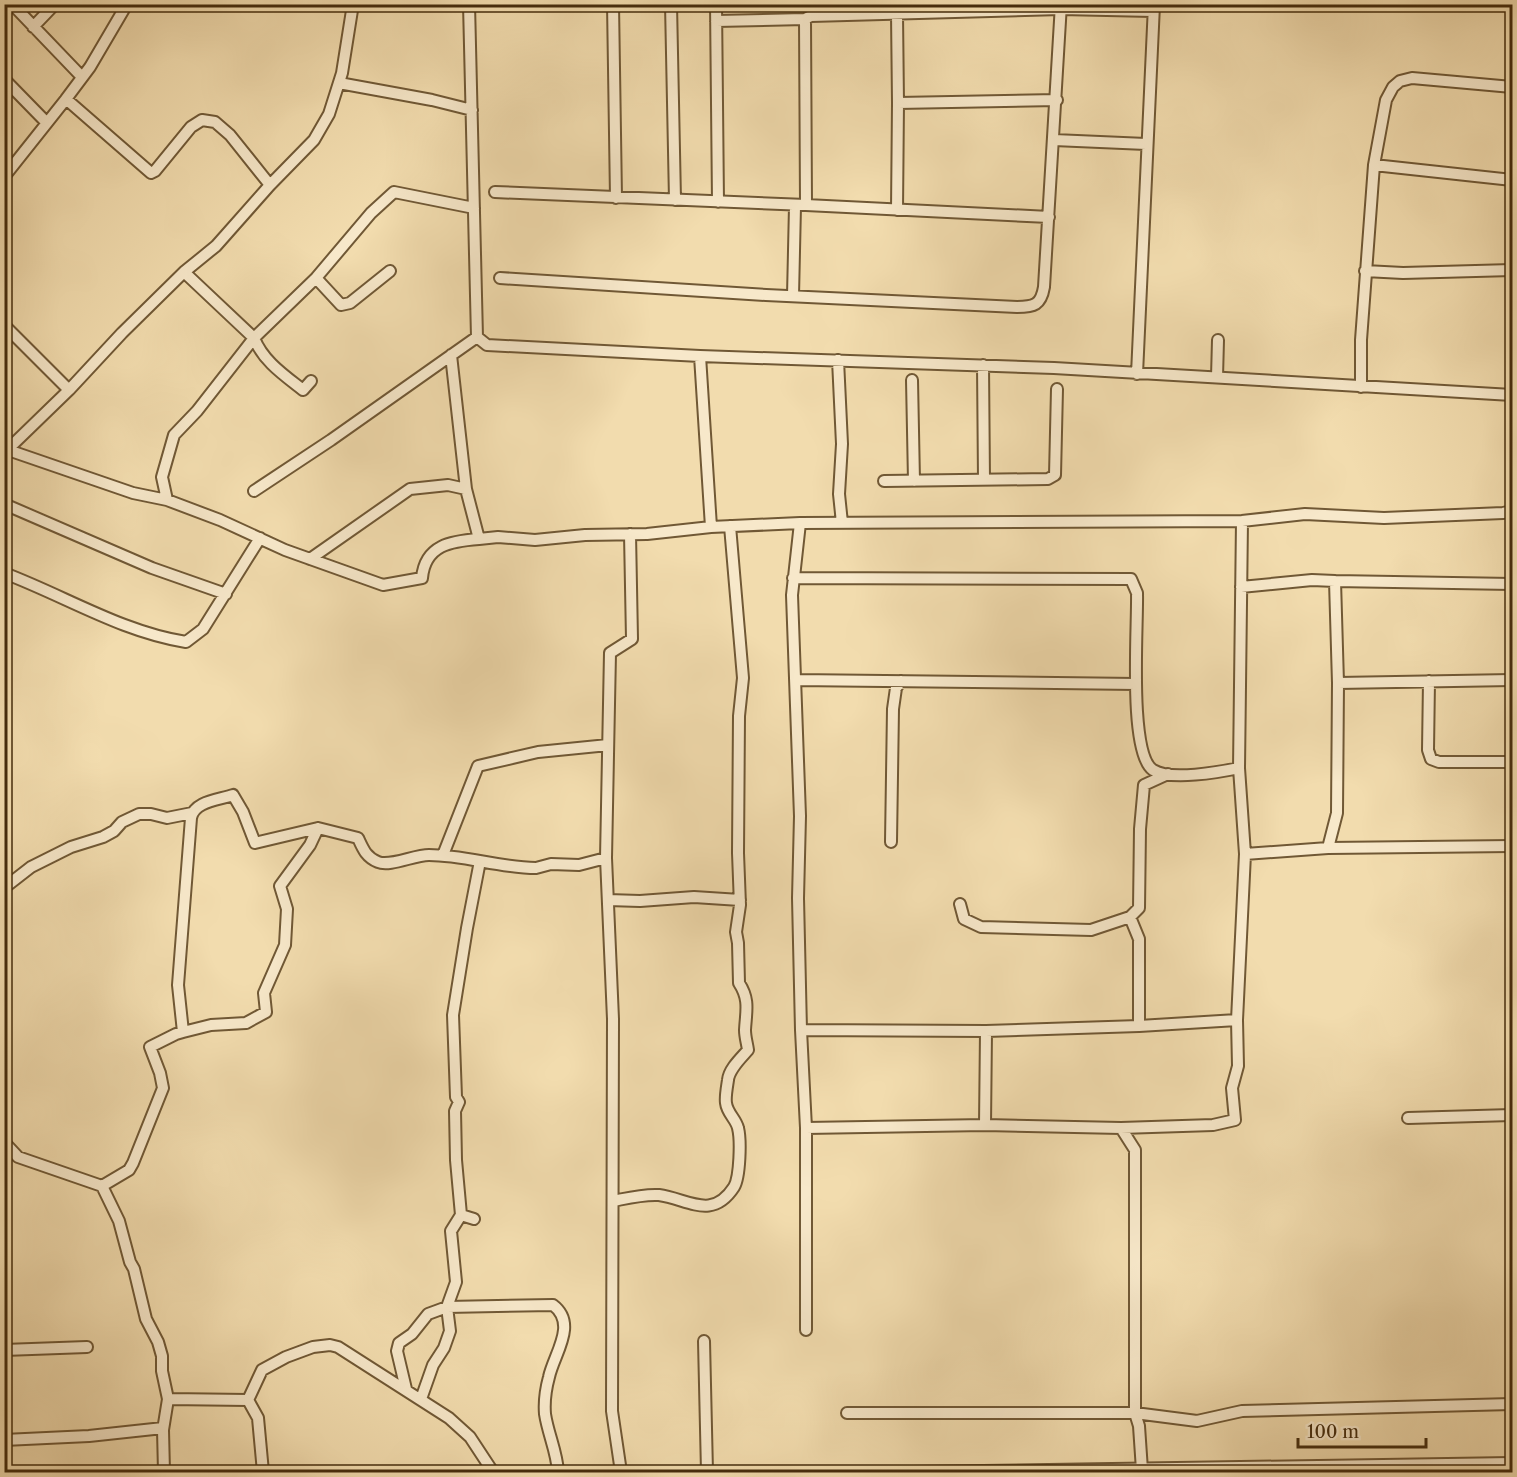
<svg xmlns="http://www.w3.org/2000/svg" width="1517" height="1477" font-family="'Libre Caslon Text',serif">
  <rect width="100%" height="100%" fill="#f2dcae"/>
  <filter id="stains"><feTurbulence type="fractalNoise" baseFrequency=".00333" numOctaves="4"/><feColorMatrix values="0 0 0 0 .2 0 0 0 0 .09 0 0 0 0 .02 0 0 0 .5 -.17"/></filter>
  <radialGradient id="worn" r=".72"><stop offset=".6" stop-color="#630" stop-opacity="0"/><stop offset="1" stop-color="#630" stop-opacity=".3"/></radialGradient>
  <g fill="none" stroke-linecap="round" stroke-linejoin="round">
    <g stroke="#705835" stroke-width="14">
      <path id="minor" d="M 12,4 L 82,77
        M 469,4 L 477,337 L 487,345 L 700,356 L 1054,368 L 1512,395
        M 613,4 L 616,198
        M 671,4 L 675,200
        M 716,4 L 718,202
        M 897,14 L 898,103 L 897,210
        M 716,21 L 805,19
        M 33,27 L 55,4
        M 4,79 L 46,122
        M 339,83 L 432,100 L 472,110
        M 66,99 L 90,67 L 127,4
        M 898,103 L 1057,100
        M 1054,140 L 1146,144
        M 1374,165 L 1512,180
        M 4,177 L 66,99 L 151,173 L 155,171 L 191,127 L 202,120 L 215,122 L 230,135 L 270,185
        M 495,192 L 806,205
        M 1049,217 L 806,205 L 805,19 L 811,16 L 1061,9 L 1153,11
        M 1365,271 L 1403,273 L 1512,270
        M 184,272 L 254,338 C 263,361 284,375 303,390 L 311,381
        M 316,278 L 341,305 L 350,303 L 390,271
        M 500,278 L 766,295 L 1017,307 C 1034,307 1041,305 1044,287 L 1061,4
        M 793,296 L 795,206
        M 4,325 L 69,390
        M 451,355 L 466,489 L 479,539 L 498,537 L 535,540 L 585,535 L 647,534 L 711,527 L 800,523 L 1242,521 L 1305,514 L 1384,518 L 1503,513 L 1512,511
        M 700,356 L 711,527
        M 838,360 L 842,444 L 839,494 L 842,523
        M 983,365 L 984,480
        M 1137,374 L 1154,5
        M 1217,377 L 1218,340
        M 912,380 L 914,481
        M 1361,387 L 1361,340 L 1374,165 L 1386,100 L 1393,87 L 1400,81 L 1412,78 L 1512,87
        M 8,450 L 133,493 L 167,500 L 220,520 L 285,550 L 383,585 L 422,578 C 425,545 451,541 479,539
        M 4,453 L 69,390 L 122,333 L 184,272 L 216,246 L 270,185 L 314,140 L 329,114 L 342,73 L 353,4
        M 884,481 L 1048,479 L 1055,475 L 1057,389
        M 254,491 L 331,440 L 477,337
        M 167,500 L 162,477 L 174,435 L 197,411 L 254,338 L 316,278 L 371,213 L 394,192 L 474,208
        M 4,504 L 152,568 L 226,594
        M 800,523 L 792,595 L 800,816 L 798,898 L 801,1030 L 806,1128
        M 310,559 L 410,489 L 448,485 L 466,489
        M 4,573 C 65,596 122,632 186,642 L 203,629 L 260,538
        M 793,578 L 1131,579 L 1137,593 C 1138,625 1128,753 1153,770 C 1170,781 1220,772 1239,768
        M 1335,581 L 1512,584
        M 1241,587 L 1312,580 L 1335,581 L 1338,683 L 1337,813 L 1328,848
        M 796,680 L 1136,684
        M 1429,681 L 1428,750 L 1431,759 L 1439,762 L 1512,762
        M 1338,683 L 1512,680
        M 891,842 L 893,709 L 896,688 L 901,681
        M 1245,854 L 1328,848 L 1512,846
        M 443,855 L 478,766 L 538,752 L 608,745
        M 4,888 L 31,867 L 71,847 L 103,837 L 114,831 L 122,822 L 139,814 L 151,814 L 167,818 L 192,813
        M 608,900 L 640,901 L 694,897 L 740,900
        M 960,904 L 964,919 L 981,927 L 1091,930 L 1130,917 L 1139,908 L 1140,829 L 1144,785 L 1168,774
        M 1130,917 L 1139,939 L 1139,1026
        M 801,1030 L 986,1031 L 1139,1026 L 1237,1020
        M 183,1032 L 211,1025 L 246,1023 L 266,1012 L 264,993 L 285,945 L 287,909 L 280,886 L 310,845 L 318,828
        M 1408,1118 L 1512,1115
        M 985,1125 L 986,1031
        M 1121,1128 L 1135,1150 L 1135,1413 L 1139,1426 L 1142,1470
        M 4,1142 L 18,1157 L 102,1186 L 129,1170 L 133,1163 L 163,1088 L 160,1073 L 150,1047 L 176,1034 L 183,1032 L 178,985 L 191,818 C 194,801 219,800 233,795 L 243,812 L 255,843 L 318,828 L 358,838 C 363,849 366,857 378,862 C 390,867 414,855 429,855 C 465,855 500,868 536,868 L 551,864 L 579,865 L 606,858
        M 102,1186 L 119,1221 L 130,1262 L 134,1269 L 146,1319 L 158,1342 L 162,1356 L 162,1371 L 168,1399 L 163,1430 L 164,1472
        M 613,1201 C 628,1198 643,1194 659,1195 C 688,1199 712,1221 734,1187 C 740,1177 741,1140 738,1128 C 736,1119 727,1113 726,1103 C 725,1097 727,1087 728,1080 C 729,1069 741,1058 748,1050 C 747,1043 745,1037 745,1030 C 746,1011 750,1000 739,983 L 738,943 L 736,932 L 740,905 L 738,853 L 739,716 L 743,678 L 730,526
        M 461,1215 L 474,1219
        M 806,1330 L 806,1128 L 985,1125 L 1121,1128 L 1213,1125 L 1235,1120 L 1232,1088 L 1238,1066 L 1237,1020 L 1245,854 L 1239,768 L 1242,521
        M 704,1341 L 707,1472
        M 4,1350 L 87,1347
        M 406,1389 L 397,1351 L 399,1343 L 412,1334 L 428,1314 L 447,1307 L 553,1305 C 578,1324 554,1354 549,1377 C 546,1388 544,1402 545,1414 C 548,1434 557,1452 558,1472
        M 168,1399 L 248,1400 L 262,1370 L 286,1357 L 313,1347 L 330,1345 L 338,1347 L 449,1418 L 470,1437 L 493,1472
        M 421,1399 L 433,1365 L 444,1348 L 450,1331 L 447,1307 L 456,1282 L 451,1231 L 461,1215 L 456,1160 L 455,1111 L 459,1102 L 456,1097 L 453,1015 L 467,928 L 480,861
        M 248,1400 L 258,1418 L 263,1472
        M 847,1413 L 1135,1413 L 1197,1421 L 1242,1411 L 1512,1404
        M 4,1440 L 89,1436 L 163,1428
        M 621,1472 L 612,1411 L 613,1019 L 606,858 L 610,653 L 632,639 L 630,534
        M 912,1472 L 1512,1463"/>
    </g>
    <use href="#minor" stroke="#f7e8ca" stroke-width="10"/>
  </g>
  <rect width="1517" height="1477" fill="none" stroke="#f2dcae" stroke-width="24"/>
  <rect x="6" y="6" width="1505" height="1465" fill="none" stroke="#452c0d" stroke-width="3"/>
  <rect x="12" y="12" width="1493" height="1453" fill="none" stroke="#452c0d" stroke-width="1.5"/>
  <path d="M1298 1438v9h128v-9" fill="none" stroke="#452c0d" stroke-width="3"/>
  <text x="1307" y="1438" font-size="18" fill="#452c0d" stroke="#f7e8ca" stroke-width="4.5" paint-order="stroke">100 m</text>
  <rect width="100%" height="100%" filter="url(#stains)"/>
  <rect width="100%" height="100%" fill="url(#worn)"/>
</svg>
